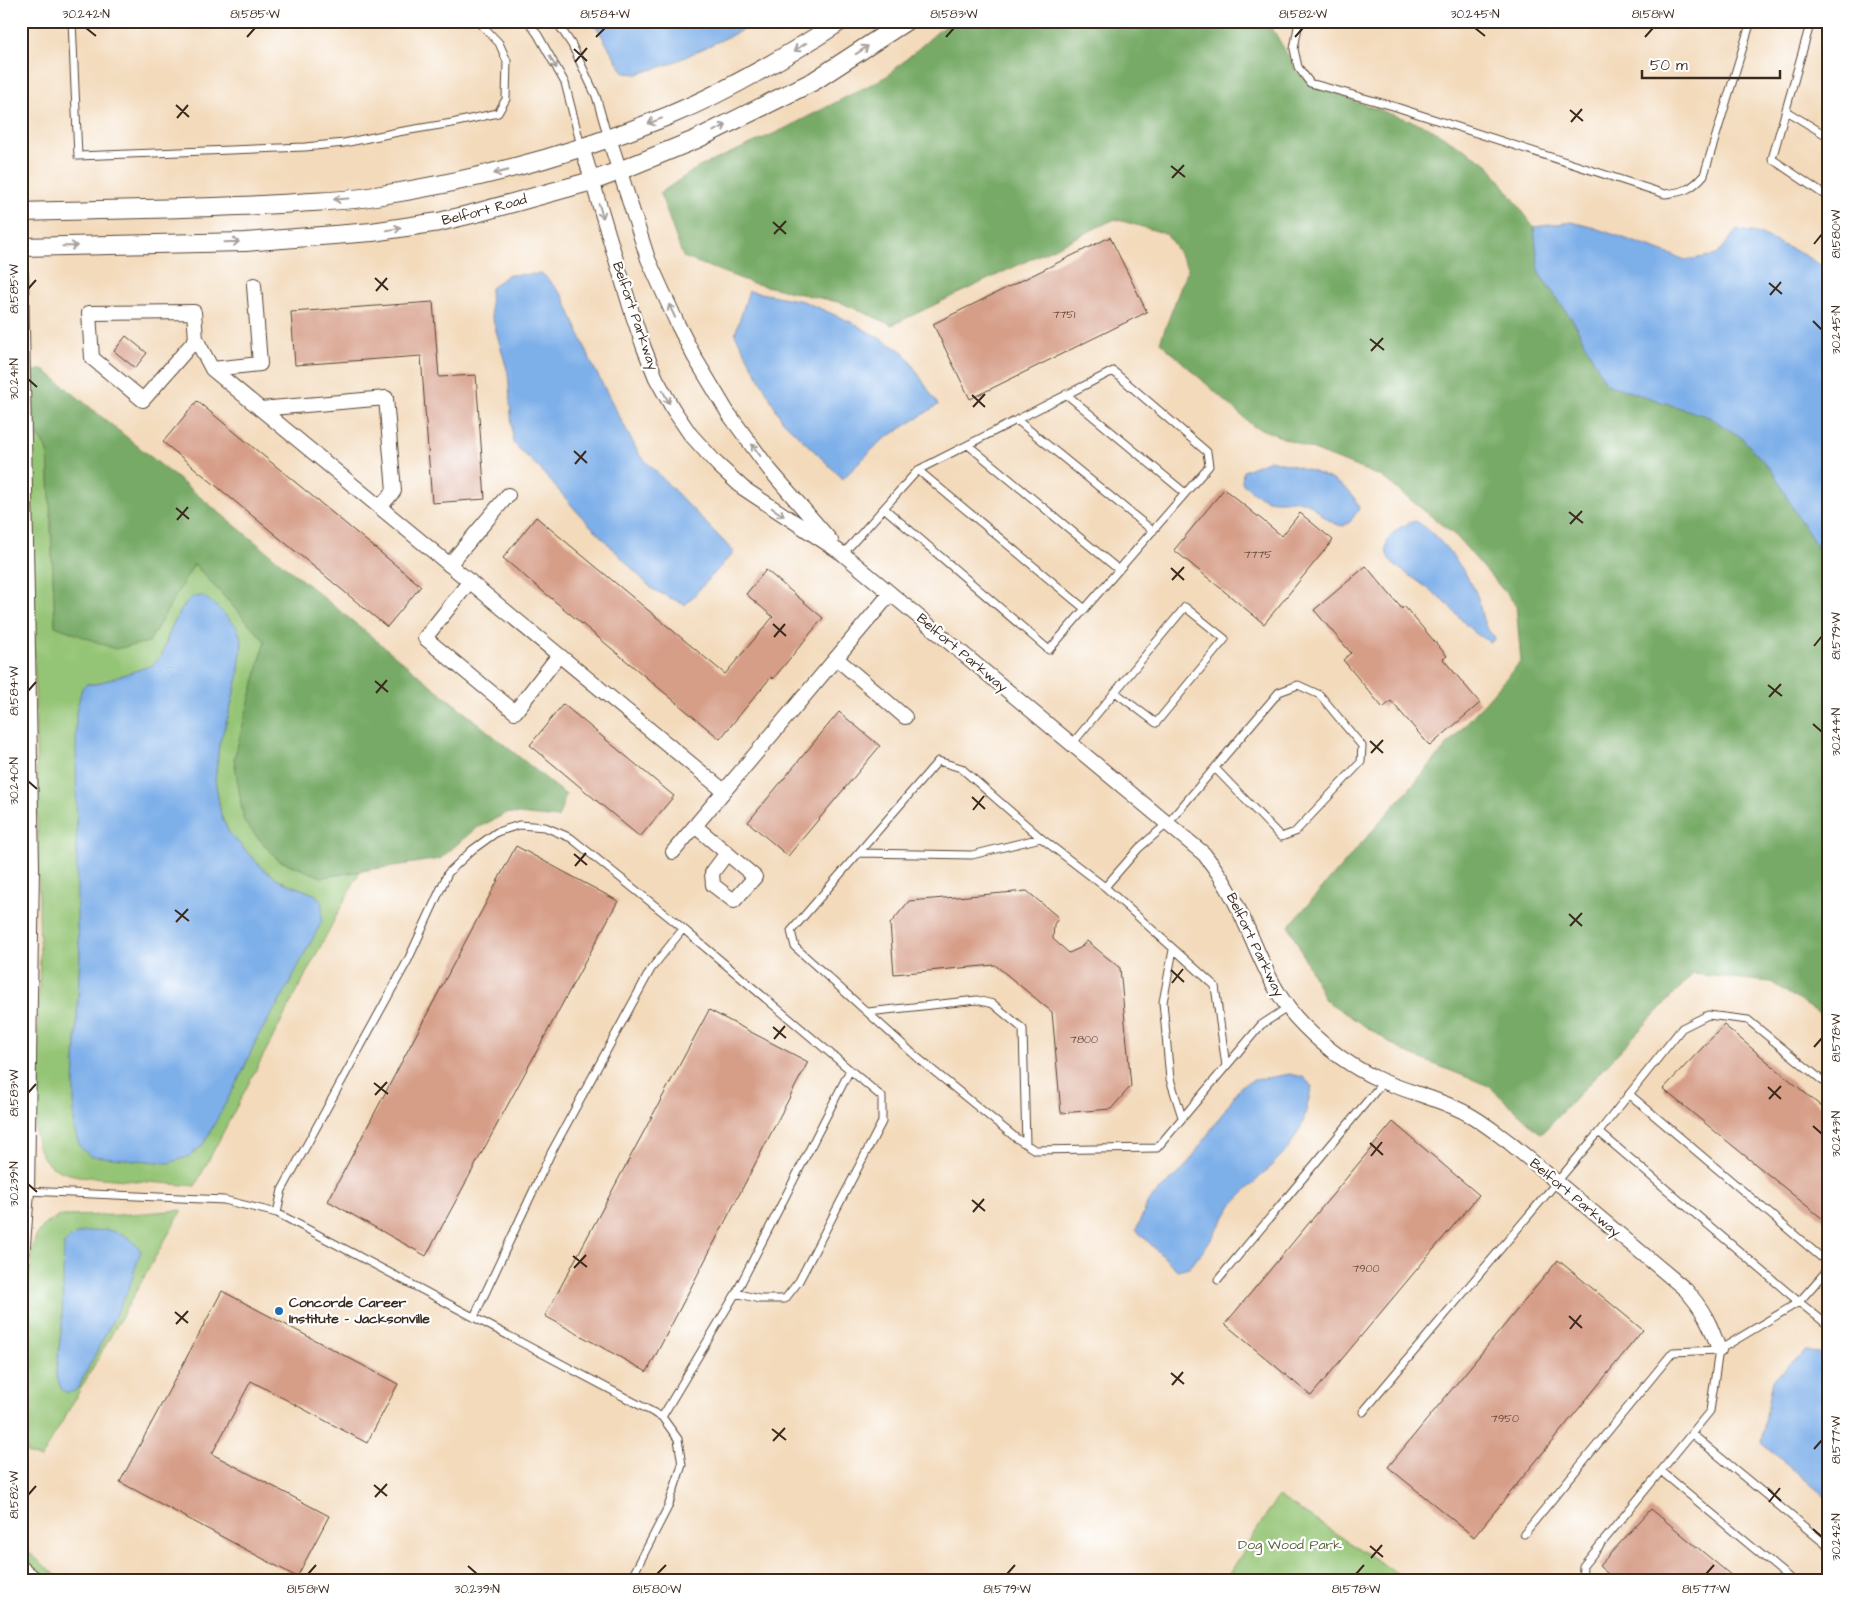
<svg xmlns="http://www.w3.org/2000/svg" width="1850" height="1602" font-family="'Architects Daughter',sans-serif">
  <rect width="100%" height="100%" fill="#fff"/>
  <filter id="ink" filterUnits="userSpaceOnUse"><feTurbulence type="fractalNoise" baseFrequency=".02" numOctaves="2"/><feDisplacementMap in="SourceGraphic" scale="10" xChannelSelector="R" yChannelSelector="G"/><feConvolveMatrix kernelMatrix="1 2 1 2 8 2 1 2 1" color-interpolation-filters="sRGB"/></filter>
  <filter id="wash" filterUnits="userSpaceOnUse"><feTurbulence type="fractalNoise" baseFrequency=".0096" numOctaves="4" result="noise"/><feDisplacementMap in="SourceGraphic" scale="20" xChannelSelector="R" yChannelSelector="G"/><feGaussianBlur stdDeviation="1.12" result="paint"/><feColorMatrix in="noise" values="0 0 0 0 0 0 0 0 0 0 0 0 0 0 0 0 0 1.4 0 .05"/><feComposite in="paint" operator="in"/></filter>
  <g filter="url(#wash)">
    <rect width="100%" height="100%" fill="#f3dabb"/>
    <path fill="#94c474" stroke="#687749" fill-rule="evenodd" d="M 30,423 L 48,451 L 55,626 L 193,563 L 265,641 L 235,759 L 244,822 L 278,860 L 322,877 L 360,871 L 195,1186 L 79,1176 C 50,1171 39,1161 35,1131 L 40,957 ZM 172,626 L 242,642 L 238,677 L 228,717 L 219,744 L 215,780 L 221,815 L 229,833 L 263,869 L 281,881 L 316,895 L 299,964 L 257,1038 L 242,1073 L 74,1086 L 80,953 L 77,927 L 87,684 L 96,684 L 153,665 L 162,655 Z
      M 182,1210 L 41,1459 L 28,1454 L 21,1447 L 21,1388 L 31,1253 L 36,1236 L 45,1224 L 60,1216 L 117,1215 ZM 129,1288 L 79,1386 L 75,1391 L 56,1373 L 62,1324 Z
      M 1278,1496 L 1409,1581 L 1225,1581 Z
      M 21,1546 L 63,1581 L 21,1581 Z"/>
    <path fill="#7a6" stroke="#596a42" d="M 950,21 L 1268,21 L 1300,76 L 1354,101 L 1428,127 L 1488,164 L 1534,227 L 1539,273 L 1574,322 L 1606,384 L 1710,417 L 1741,437 L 1773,472 L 1798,517 L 1829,565 L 1829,1020 L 1771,982 L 1693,974 L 1541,1134 L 1489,1086 L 1406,1053 L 1325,1000 L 1289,926 L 1521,661 L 1516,605 L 1457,537 L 1382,477 L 1253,426 L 1160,342 L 1188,268 L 1167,234 L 1115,219 L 892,325 L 842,303 L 752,283 L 683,257 L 660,193 L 697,168 L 782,130 L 887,76 Z
      M 43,369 L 566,795 L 558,818 L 507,813 L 475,829 L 440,859 L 322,877 L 278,860 L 244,822 L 234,759 L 265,641 L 194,564 L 149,642 L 115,649 L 55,626 L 48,451 L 30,423 L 30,372 Z"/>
    <path fill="#7dafe9" stroke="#5c6c84" d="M 593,21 L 762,21 L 670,64 L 637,74 L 625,73 L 619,65 Z
      M 1571,222 L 1595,228 L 1686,260 L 1717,255 L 1737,230 L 1757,233 L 1804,255 L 1829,270 L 1829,565 L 1798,517 L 1773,472 L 1741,437 L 1709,417 L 1606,384 L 1574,322 L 1539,273 L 1534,227 Z
      M 543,274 L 563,296 L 593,366 L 639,454 L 734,552 L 685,605 L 652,589 L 580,515 L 540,469 L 513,443 L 508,373 L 491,313 L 490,289 L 507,275 Z
      M 749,291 L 803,301 L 851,322 L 904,352 L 938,405 L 881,441 L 843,479 L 782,420 L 735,334 Z
      M 1270,460 C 1297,467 1352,477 1359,509 L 1350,522 L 1343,526 C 1327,524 1320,510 1307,503 C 1295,497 1288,502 1276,501 C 1262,501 1252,491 1242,483 L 1243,471 Z
      M 1415,521 C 1437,531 1470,575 1478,598 C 1481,607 1481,617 1485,625 C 1487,630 1492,634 1495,637 L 1494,640 L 1490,642 C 1469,632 1462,619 1447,604 C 1430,589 1412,577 1394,565 C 1375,545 1394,527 1415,521 Z
      M 203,596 L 217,607 L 237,627 L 242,642 L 238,677 L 228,717 L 219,744 L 215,780 L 221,815 L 229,833 L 263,869 L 281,881 L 316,895 L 322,903 L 322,921 L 281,999 L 257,1038 L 242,1073 L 203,1145 L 190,1156 L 169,1163 L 90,1156 L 80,1147 L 74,1129 L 74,1086 L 80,953 L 77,927 L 76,712 L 82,688 L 87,684 L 96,684 L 153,665 L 162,655 L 172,626 L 183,607 L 192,597 Z
      M 1290,1074 L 1303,1077 L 1312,1086 L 1303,1123 L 1288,1149 L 1232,1205 L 1207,1246 L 1190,1267 L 1177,1270 L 1136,1230 L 1149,1200 L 1184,1169 L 1241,1086 L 1254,1080 Z
      M 107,1230 C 123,1233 132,1238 141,1251 L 129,1288 L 79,1386 L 75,1391 L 67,1393 L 61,1389 L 56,1373 L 62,1324 L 64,1244 C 78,1229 88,1232 107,1230 Z
      M 1806,1352 L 1826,1353 L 1829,1355 L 1829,1500 L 1761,1442 L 1773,1379 Z"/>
    <g id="blocks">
      <path fill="#d69d87" d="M 1110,237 L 1147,312 L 970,399 L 933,324 Z
        M 433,302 L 439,377 L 476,375 L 485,499 L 432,503 L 421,356 L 295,365 L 291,312 Z
        M 126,336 L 147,353 L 135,368 L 114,351 Z
        M 197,401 L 421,586 L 387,627 L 163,442 Z
        M 1224,489 L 1282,536 L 1300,513 L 1333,540 L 1264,624 L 1174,550 Z
        M 536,517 L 725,674 L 773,617 L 746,594 L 766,570 L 823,618 L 773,679 L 771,677 L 720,739 L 503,558 Z
        M 1366,566 L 1402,609 L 1404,606 L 1447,656 L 1443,659 L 1480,703 L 1430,746 L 1391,701 L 1383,708 L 1343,660 L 1351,653 L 1314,610 Z
        M 563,704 L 674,796 L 640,837 L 530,745 Z
        M 839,712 L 880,746 L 788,856 L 748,822 Z
        M 516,846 L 618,901 L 426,1256 L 328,1201 Z
        M 1027,891 L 1059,918 L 1054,924 L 1053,939 L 1069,953 L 1080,948 L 1087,941 L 1120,968 L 1131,1086 L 1111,1109 L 1061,1113 L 1052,1012 L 995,965 L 894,974 L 890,924 L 909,901 Z
        M 709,1010 L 808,1062 L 647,1372 L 545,1316 Z
        M 1724,1025 L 1829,1113 L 1829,1224 L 1663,1089 Z
        M 1393,1122 L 1479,1195 L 1311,1396 L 1225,1324 Z
        M 1558,1260 L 1643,1330 L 1474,1537 L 1388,1467 Z
        M 222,1291 L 398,1384 L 367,1443 L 251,1381 L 212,1454 L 329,1516 L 297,1577 L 120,1482 Z
        M 1651,1509 L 1738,1581 L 1616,1581 L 1599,1566 Z"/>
    </g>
  </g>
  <g filter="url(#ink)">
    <use href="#blocks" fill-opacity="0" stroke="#574436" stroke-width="1"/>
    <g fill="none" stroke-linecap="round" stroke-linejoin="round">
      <g stroke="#574436" stroke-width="9">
        <path id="service" d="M 72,21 L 78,156 L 305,147 L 344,143 L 398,132 L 452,123 L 498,113 L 506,99 L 507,61 L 499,43 L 478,21
          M 528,21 L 538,35 L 565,83 L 581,146
          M 556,21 L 572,45 L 596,96 L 608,138
          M 1299,21 L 1294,49 L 1298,67 L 1310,83 L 1393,106 L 1665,194 C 1684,192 1692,189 1704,175 L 1751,21
          M 1811,21 L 1772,159 L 1829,198
          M 1786,111 L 1829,137
          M 1066,394 L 1185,493
          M 1017,420 L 1153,531
          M 968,445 L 1119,570
          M 918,470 L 1085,609
          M 843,554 L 918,470 L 1113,371 L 1207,452 L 1209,466 L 1049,650 L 884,508
          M 1072,744 L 1185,607 L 1225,639 L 1156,723 L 1115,692
          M 1215,768 L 1281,837 L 1295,832 L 1361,762 L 1362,746 L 1320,695 L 1298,685 L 1279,692 L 1168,823 L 1139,848 L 1105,887 L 1041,838 L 961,768 L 938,761 L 791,931 L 795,947 L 919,1059 L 1016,1138 L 1035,1150 L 1157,1148 L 1261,1025 L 1287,1008
          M 860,853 L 972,855 L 1041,838
          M 1105,887 L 1215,986 L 1226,1066
          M 1173,950 L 1163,1002 L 1170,1079 L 1182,1117
          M 868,1012 L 977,1000 L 993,1004 L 1023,1029 L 1026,1144
          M 1629,1094 L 1829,1264
          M 1599,1132 L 1682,1028 L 1708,1015 L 1748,1020 L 1829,1086
          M 27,1191 L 224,1200 L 277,1213 L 662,1417 L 736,1293 L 850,1070
          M 277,1213 L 282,1190 L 408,960 L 448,873 L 472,850 L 497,832 L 519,825 L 545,827 L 571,838 L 674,921 L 882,1097 L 882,1122 L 799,1281 L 785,1299 L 759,1299 L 736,1293
          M 1829,1268 L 1799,1302 L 1829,1326
          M 1218,1280 L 1384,1081
          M 474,1317 L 551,1153 L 651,969 L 683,929
          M 1363,1412 L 1599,1132 L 1799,1302 L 1719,1350 L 1673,1352 L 1524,1534
          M 1692,1434 L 1829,1547
          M 1661,1471 L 1793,1581
          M 21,1563 L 43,1581
          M 630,1581 L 668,1507 L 682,1465 L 678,1439 L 662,1417
          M 1582,1581 L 1583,1566 L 1710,1411 L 1719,1350"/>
      </g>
      <g stroke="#574436" stroke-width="16">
        <path id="minor" d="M 609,138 L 648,259 L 678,325 L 695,358 L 728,413 L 769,469 L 831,541
          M 582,147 L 633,316 L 644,348 L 656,378 L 673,409 L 690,434 L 717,464 L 743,488 L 843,554 L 1204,854 C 1215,868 1225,882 1233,898 C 1256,941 1268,991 1304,1026 C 1325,1047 1351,1067 1378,1079 C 1406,1092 1438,1098 1466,1113 C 1482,1121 1496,1133 1510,1143 L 1685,1289 C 1703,1309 1711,1325 1719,1350
          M 21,275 L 32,867 L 27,1191 L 21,1272
          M 196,339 L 143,400 L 92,358 L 89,313 L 194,312 L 196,339 L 212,369 L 724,791
          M 212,369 L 260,364 L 254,285
          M 260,409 L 386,398 L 394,491 L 380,507
          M 449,565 L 508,495
          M 470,581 L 425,638 L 515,712 L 559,655
          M 836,658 L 905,717
          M 695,826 L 755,877 L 734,901 L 713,885 L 712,873 L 727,853
          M 673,852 L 890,594"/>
      </g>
      <g stroke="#574436" stroke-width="20">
        <g id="tertiary">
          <path d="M 21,212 C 113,209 205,209 296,203 C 321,201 345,201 369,197 C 472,182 572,155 668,116 C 728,91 786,57 841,21"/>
          <path id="s1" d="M 21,247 L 245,242 L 372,232 L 439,222 L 476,213 L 592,181 L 619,171 L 697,139 L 814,81 L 906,21"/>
        </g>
      </g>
      <use href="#service" stroke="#fff" stroke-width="7"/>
      <use href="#minor" stroke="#fff" stroke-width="14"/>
      <use href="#tertiary" stroke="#fff" stroke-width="18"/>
    </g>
    <defs><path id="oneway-shaft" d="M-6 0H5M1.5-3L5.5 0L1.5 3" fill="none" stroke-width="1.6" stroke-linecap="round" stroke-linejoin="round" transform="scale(1.25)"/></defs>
    <g stroke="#a79f9a">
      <use href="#oneway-shaft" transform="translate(800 47) rotate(148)"/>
      <use href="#oneway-shaft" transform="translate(862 50) rotate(-33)"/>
      <use href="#oneway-shaft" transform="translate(553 62) rotate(61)"/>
      <use href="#oneway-shaft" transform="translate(655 121) rotate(159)"/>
      <use href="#oneway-shaft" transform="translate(720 128) rotate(-26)"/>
      <use href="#oneway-shaft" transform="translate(501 172) rotate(166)"/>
      <use href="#oneway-shaft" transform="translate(341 199) rotate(176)"/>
      <use href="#oneway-shaft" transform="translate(601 211) rotate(73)"/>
      <use href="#oneway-shaft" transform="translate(394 229) rotate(-9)"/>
      <use href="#oneway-shaft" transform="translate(232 242) rotate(-2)"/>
      <use href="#oneway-shaft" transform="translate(70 246) rotate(-1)"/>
      <use href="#oneway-shaft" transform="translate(672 311) rotate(-115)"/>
      <use href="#oneway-shaft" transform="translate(666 397) rotate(62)"/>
      <use href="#oneway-shaft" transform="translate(756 450) rotate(-126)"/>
      <use href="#oneway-shaft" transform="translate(778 512) rotate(34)"/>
    </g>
  </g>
  <path fill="none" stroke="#3b2a1e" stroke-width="2" d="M 86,28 L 96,36M 1475,28 L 1485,36M 247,37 L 255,28M 596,37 L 605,28M 946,37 L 954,28M 1295,37 L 1303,28M 1645,37 L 1653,28M 574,49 L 587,61M 575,62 L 587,48M 176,105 L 189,117M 1570,110 L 1583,121M 177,118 L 188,105M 1571,122 L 1582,109M 1171,166 L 1185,177M 1172,178 L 1184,165M 773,222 L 786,234M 774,234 L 786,221M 1814,244 L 1822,234M 375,278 L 388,290M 1769,283 L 1782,294M 28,289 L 36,280M 376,291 L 387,278M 1770,295 L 1781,282M 1813,321 L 1822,330M 1370,339 L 1384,350M 1371,351 L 1383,338M 28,379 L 37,387M 972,395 L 985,407M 973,407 L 985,394M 574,451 L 587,463M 575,464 L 586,451M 176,508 L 189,519M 1569,512 L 1583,523M 177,520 L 188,507M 1570,524 L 1582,511M 1171,568 L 1184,580M 1172,580 L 1184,567M 773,624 L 786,636M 774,637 L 785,624M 1814,646 L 1822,636M 375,681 L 388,692M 1768,685 L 1782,696M 28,691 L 36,682M 376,693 L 387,680M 1769,697 L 1781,684M 1813,724 L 1822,732M 1370,741 L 1383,753M 1371,753 L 1383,740M 28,781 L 37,789M 972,797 L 985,809M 973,810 L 984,796M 574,854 L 587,865M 575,866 L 586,853M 175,910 L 189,921M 1569,914 L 1582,926M 176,922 L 188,909M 1570,926 L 1582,913M 1171,970 L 1184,982M 1172,983 L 1183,969M 773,1027 L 786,1038M 774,1039 L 785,1026M 1814,1047 L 1822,1038M 374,1083 L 388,1094M 1768,1087 L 1781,1099M 28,1093 L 36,1084M 375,1095 L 387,1082M 1769,1099 L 1781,1086M 1813,1126 L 1822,1134M 1370,1143 L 1383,1155M 1371,1156 L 1382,1142M 28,1184 L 37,1192M 972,1200 L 985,1211M 973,1212 L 984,1199M 573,1256 L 587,1267M 574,1268 L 586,1255M 175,1312 L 188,1323M 1569,1316 L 1582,1328M 176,1324 L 188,1311M 1570,1329 L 1581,1315M 1171,1373 L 1184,1384M 1172,1385 L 1183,1372M 772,1429 L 786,1440M 773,1441 L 785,1428M 1814,1449 L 1822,1440M 374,1485 L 387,1496M 1768,1489 L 1781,1501M 28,1495 L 36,1486M 375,1497 L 387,1484M 1769,1502 L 1780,1488M 1813,1529 L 1822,1537M 1370,1546 L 1383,1557M 1371,1558 L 1382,1545M 468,1566 L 477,1574M 308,1574 L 316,1565M 657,1574 L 666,1565M 1007,1574 L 1015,1565M 1356,1574 L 1364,1565M 1706,1574 L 1714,1565"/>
  <circle fill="#1f6fb2" stroke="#fff" stroke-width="2" cx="279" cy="1311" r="5"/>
  <g text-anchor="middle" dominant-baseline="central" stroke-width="4.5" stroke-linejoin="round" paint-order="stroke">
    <g font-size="11" fill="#624738">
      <text x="1064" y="314">7751</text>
      <text x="1258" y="554">7775</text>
      <text x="1084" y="1039">7800</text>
      <text x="1366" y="1268">7900</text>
      <text x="1505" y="1418">7950</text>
    </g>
    <g font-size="14" fill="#3b2a1e" stroke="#fff">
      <text stroke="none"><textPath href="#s1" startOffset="466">Belfort Road</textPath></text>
      <text transform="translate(635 316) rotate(71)">Belfort Parkway</text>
      <text transform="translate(962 653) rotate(40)">Belfort Parkway</text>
      <text transform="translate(1255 945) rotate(64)">Belfort Parkway</text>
      <text transform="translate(1575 1198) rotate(40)">Belfort Parkway</text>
    </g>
    <g font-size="14" font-weight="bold" fill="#3b2a1e" stroke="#fff" text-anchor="start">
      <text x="289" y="1303">Concorde Career<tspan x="289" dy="16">Institute - Jacksonville</tspan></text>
    </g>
    <g font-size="14" fill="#5a603c" stroke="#fff">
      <text x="1290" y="1545">Dog Wood Park</text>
    </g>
  </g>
  <rect width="1850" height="1602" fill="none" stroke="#fff" stroke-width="55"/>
  <path d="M1642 70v8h138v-8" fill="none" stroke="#3b2a1e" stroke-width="2.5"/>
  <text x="1650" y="70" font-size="15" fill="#3b2a1e" stroke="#ffffff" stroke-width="4" paint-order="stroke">50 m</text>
  <rect x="28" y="28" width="1794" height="1546" fill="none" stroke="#3b2a1e" stroke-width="2"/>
  <g font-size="12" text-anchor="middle" fill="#3b2a1e">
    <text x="86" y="18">30.242°N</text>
    <text x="255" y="18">81.585°W</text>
    <text x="605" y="18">81.584°W</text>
    <text x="954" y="18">81.583°W</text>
    <text x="1303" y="18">81.582°W</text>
    <text x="1475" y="18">30.245°N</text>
    <text x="1653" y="18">81.581°W</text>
    <text transform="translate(1836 234) rotate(-90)" y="4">81.580°W</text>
    <text transform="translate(14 289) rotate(-90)" y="4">81.585°W</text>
    <text transform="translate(1836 330) rotate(-90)" y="4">30.245°N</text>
    <text transform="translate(14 379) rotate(-90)" y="4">30.241°N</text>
    <text transform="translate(1836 636) rotate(-90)" y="4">81.579°W</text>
    <text transform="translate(14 691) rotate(-90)" y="4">81.584°W</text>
    <text transform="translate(1836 732) rotate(-90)" y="4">30.244°N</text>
    <text transform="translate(14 781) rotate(-90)" y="4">30.240°N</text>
    <text transform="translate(1836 1038) rotate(-90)" y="4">81.578°W</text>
    <text transform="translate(14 1093) rotate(-90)" y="4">81.583°W</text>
    <text transform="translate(1836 1134) rotate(-90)" y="4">30.243°N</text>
    <text transform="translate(14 1184) rotate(-90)" y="4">30.239°N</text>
    <text transform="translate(1836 1440) rotate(-90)" y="4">81.577°W</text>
    <text transform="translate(14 1495) rotate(-90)" y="4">81.582°W</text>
    <text transform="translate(1836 1537) rotate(-90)" y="4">30.242°N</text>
    <text x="308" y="1593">81.581°W</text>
    <text x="477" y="1593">30.239°N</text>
    <text x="657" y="1593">81.580°W</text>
    <text x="1007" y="1593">81.579°W</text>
    <text x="1356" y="1593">81.578°W</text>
    <text x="1706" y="1593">81.577°W</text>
  </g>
</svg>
